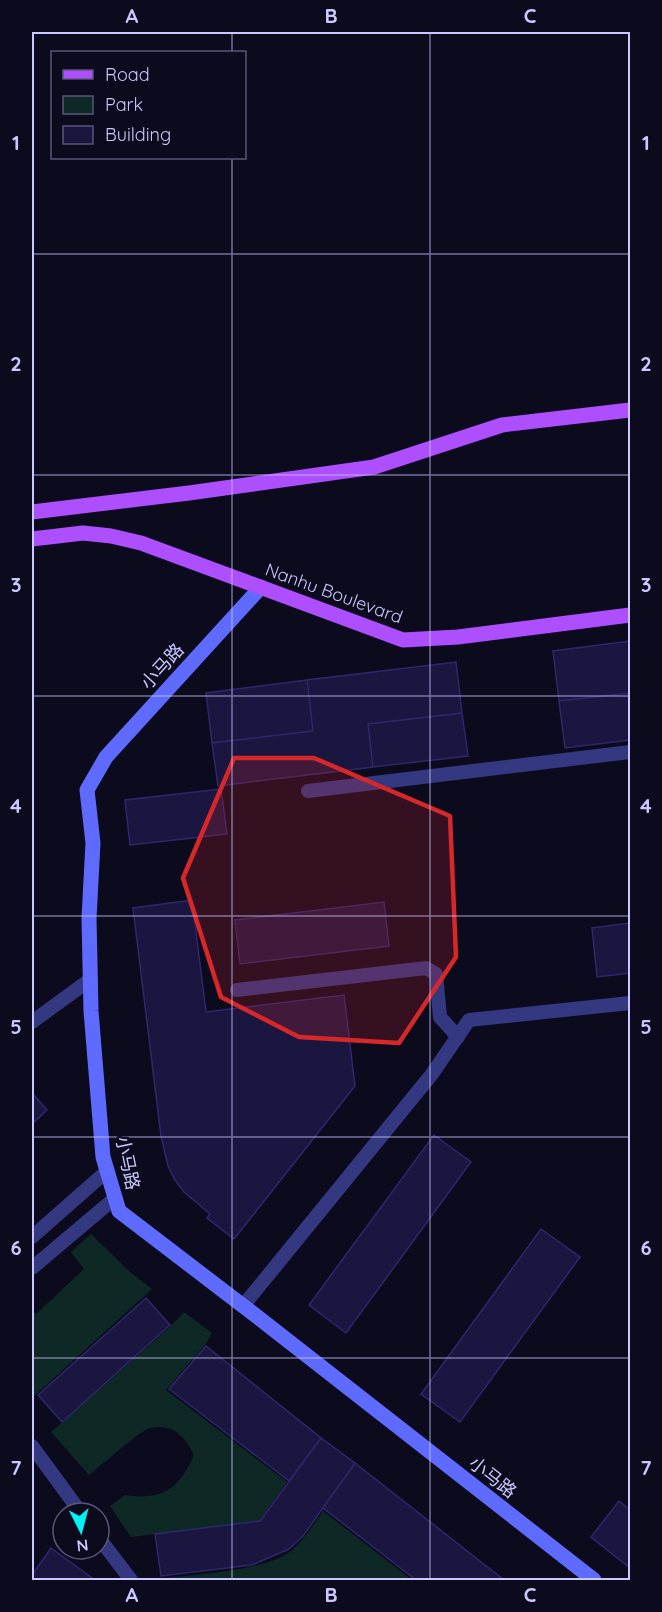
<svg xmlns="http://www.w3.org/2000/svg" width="662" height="1612" font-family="Quicksand,'Noto Sans SC',sans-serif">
  <rect width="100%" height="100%" fill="#0c0b1e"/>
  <path fill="#0e2925" d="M 91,1234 L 130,1272 L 152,1289 L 32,1398 L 32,1309 L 36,1314 L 84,1269 L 71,1252 Z
    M 184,1312 L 212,1333 L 205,1345 L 166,1390 L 287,1482 L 259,1521 L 131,1537 L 110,1506 L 125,1495 C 162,1501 179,1489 194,1455 C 185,1436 173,1423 150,1428 C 141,1430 99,1467 89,1475 L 51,1432 L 171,1326 Z
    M 323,1511 L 412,1580 L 148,1580 C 183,1575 265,1572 291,1551 C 304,1540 313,1525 323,1511 Z"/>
  <path fill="#1b1640" stroke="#2e276d" stroke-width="1.5" d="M 630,641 L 630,693 L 559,701 L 553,651 Z
    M 456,662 L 462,713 L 368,724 L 373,767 L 218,786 L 212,743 L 313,731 L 307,680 Z
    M 307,680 L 313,731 L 212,743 L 206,693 Z
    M 630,693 L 630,740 L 565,748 L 559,701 Z
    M 462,713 L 468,756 L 373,767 L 368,724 Z
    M 221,789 L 227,834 L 130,845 L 125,800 Z
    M 192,900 L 206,1012 L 344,995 L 355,1086 L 234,1239 L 207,1218 L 210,1214 L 184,1192 L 175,1180 L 168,1166 L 161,1136 L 133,908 Z
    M 384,902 L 389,946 L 240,964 L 235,920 Z
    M 630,923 L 630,973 L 597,977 L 592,928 Z
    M 32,1093 L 47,1110 L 32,1124 Z
    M 434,1135 L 471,1162 L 346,1333 L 309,1305 Z
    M 541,1229 L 580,1257 L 460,1422 L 421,1394 Z
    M 146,1298 L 170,1325 L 62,1422 L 38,1395 Z
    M 206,1346 L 321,1438 L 289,1481 L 169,1389 Z
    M 321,1438 L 355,1463 L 303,1536 L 289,1549 L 252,1565 L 161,1576 L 155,1534 L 260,1521 Z
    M 355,1463 L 504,1580 L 416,1580 L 323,1508 Z
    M 619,1501 L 630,1510 L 630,1568 L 591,1537 Z
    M 51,1548 L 95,1580 L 32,1580 L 32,1575 Z"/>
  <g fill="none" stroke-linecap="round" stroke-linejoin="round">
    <path stroke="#333880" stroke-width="14" d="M 308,791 L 630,752
      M 237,990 L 426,968 L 436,974 L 440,1017 L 458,1037
      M 32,1022 L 91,979
      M 32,1237 L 107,1171
      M 32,1268 L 115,1198
      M 243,1306 L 432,1074 L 469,1020 L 630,1003
      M 32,1446 L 81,1513
      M 99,1538 L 131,1580"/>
    <path stroke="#5f6bff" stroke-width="15" d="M 261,587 L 106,757 L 87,790 L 93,843 L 89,918 L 91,1011 L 103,1157 L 119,1211 L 255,1315 L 594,1580"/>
    <path stroke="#ad4fff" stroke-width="15" d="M 32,512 L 189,493 L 374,467 L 502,425 L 630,410
      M 32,539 L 83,533 L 111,536 L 141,543 L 403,640 L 458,637 L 630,615"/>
  </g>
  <path fill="#d62828" fill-opacity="0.2" stroke="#d62828" stroke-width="4.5" stroke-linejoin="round" d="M 234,758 L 314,758 L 450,816 L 456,957 L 399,1043 L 299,1037 L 221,997 L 183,878 Z"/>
  <path fill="none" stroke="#c9c8ff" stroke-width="1.5" stroke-opacity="0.55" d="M 232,32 L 232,52M 430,32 L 430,1580M 232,158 L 232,1580M 32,254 L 630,254M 32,475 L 630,475M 32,696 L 630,696M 32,916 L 630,916M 32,1137 L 630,1137M 32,1358 L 630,1358"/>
  <g text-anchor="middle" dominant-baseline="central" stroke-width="5" stroke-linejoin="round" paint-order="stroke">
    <g font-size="18" fill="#c9c8ff" stroke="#0c0b1e">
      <text transform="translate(334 593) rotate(20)">Nanhu Boulevard</text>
      <text transform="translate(162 666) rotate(-48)">小马路</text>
      <text transform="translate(128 1163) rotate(78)">小马路</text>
      <text transform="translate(493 1477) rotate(38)">小马路</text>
    </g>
  </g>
  <rect width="662" height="1612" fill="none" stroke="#0c0b1e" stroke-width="66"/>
  <rect x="51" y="51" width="195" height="108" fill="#0c0b1e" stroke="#585778" stroke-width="1.5"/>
  <rect x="63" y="70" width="30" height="9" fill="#ad4fff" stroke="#585778" stroke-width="1.5"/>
  <text x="105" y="81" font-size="18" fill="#c9c8ff">Road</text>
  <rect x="63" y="96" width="30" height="18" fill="#0e2925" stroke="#585778" stroke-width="1.5"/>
  <text x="105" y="111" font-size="18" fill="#c9c8ff">Park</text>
  <rect x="63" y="126" width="30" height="18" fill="#1b1640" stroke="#585778" stroke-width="1.5"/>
  <text x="105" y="141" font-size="18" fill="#c9c8ff">Building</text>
  <g transform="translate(81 1531) rotate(174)"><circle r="28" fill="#0c0b1e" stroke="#585778" stroke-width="1.5"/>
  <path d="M0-4.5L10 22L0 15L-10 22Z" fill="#00f2f3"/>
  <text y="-9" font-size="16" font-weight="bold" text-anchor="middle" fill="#c9c8ff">N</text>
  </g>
  <rect x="33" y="33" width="596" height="1546" fill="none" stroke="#c9c8ff" stroke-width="2"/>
  <g font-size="20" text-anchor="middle" font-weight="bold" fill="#c9c8ff">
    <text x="132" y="23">A</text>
    <text x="331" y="23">B</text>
    <text x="530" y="23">C</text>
    <text x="16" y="150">1</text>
    <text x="646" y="150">1</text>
    <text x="16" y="371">2</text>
    <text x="646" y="371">2</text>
    <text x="16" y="592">3</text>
    <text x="646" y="592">3</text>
    <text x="16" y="813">4</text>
    <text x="646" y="813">4</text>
    <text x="16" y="1034">5</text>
    <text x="646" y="1034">5</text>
    <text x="16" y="1255">6</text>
    <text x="646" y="1255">6</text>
    <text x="16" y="1475">7</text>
    <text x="646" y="1475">7</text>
    <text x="132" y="1602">A</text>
    <text x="331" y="1602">B</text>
    <text x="530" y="1602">C</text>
  </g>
</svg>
